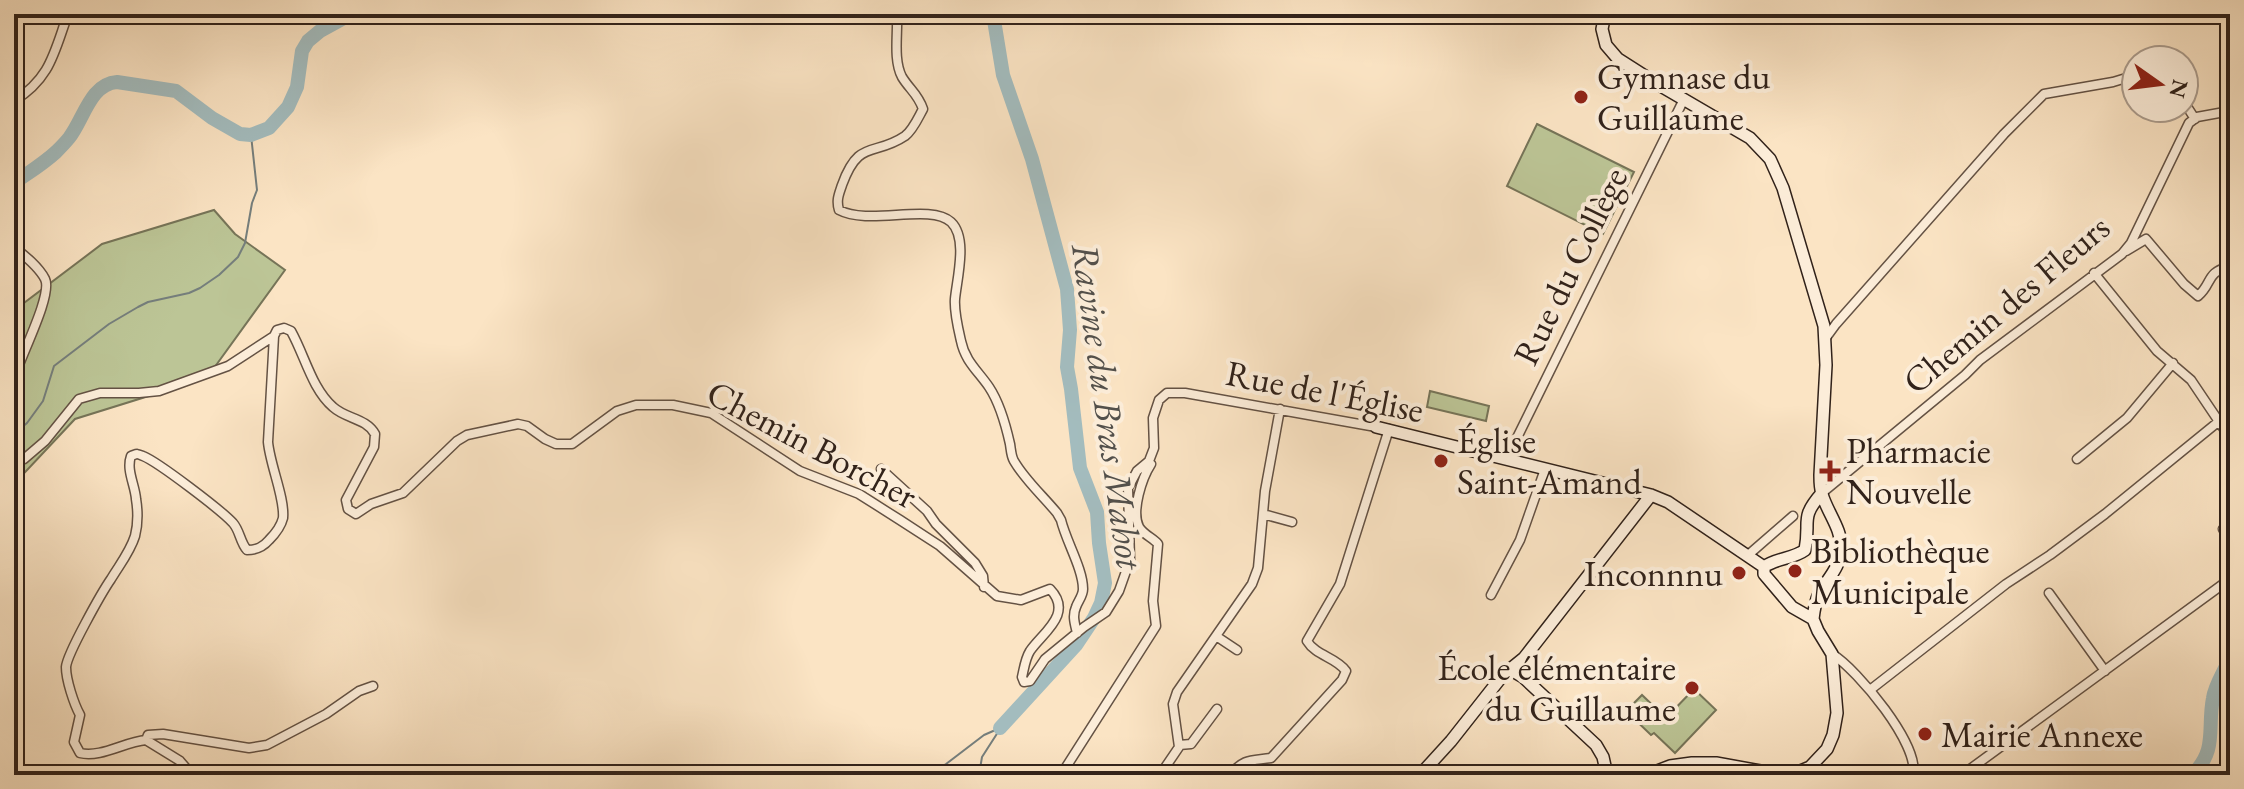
<svg xmlns="http://www.w3.org/2000/svg" width="2244" height="789" font-family="'EB Garamond',serif">
  <rect width="100%" height="100%" fill="#fbe4c4"/>
  <filter id="stains"><feTurbulence type="fractalNoise" baseFrequency=".0025" numOctaves="4"/><feColorMatrix values="0 0 0 0 .2 0 0 0 0 .09 0 0 0 0 .02 0 0 0 .5 -.17"/></filter>
  <radialGradient id="worn" r=".72"><stop offset=".6" stop-color="#630" stop-opacity="0"/><stop offset="1" stop-color="#630" stop-opacity=".3"/></radialGradient>
  <path fill="#bcc596" stroke="#767458" stroke-width="2" d="M 1537,124 L 1634,172 L 1603,234 L 1507,186 Z
    M 214,210 L 235,234 L 285,270 L 214,368 L 184,385 L 75,419 L 14,484 L 16,309 L 102,244 Z
    M 1430,391 L 1489,406 L 1486,421 L 1427,407 Z
    M 1694,689 L 1716,710 L 1675,753 L 1654,733 L 1651,735 L 1626,711 L 1642,695 L 1666,718 Z"/>
  <g fill="none" stroke-linecap="round" stroke-linejoin="round">
    <path stroke="#757e7c" stroke-width="2" d="M 14,434 L 27,423 L 43,401 L 54,366 L 109,324 L 138,307 L 148,302 L 189,293 L 200,288 L 219,275 L 238,257 L 245,243 L 252,203 L 257,190 L 251,135
      M 928,775 L 946,764 L 984,735 L 1000,728
      M 979,775 L 982,757 L 1000,729"/>
    <path stroke="#a3bcbe" stroke-width="14" d="M 993,14 L 1003,75 L 1032,159 L 1067,289 L 1070,330 L 1067,367 L 1071,389 L 1080,468 L 1097,512 L 1099,543 L 1105,583 L 1101,603 L 1094,618 L 1076,645 L 1000,728
      M 14,183 C 28,173 43,164 56,152 C 60,148 65,143 69,138 C 84,119 90,84 117,82 L 176,91 L 212,118 L 240,134 L 251,135 L 269,128 L 288,107 L 297,87 L 302,51 L 308,41 L 320,31 L 351,14
      M 2192,775 C 2218,750 2207,729 2213,698 C 2215,684 2225,671 2230,657"/>
    <g stroke="#645244" stroke-width="11">
      <path id="street" d="M 897,14 C 898,34 893,60 902,77 C 910,90 918,94 923,109 C 918,118 913,130 905,136 C 874,157 859,138 842,185 C 839,194 836,200 839,210 C 869,226 930,203 951,222 C 968,238 957,278 955,299 C 954,312 958,328 961,341 C 965,361 978,371 989,387 C 999,402 1006,426 1010,444 C 1011,450 1011,456 1014,461 C 1025,480 1043,496 1057,513 L 1061,520 C 1066,541 1083,569 1083,589 C 1083,596 1078,601 1076,607 C 1072,616 1075,624 1077,633
        M 14,101 C 51,78 54,52 68,14
        M 2184,102 L 2195,119
        M 14,247 C 24,255 39,267 45,279 C 53,295 19,359 14,379
        M 2126,251 L 2146,239 L 2184,284 L 2198,296 C 2213,283 2205,273 2230,266
        M 2094,273 L 2157,351 L 2191,380 L 2230,438
        M 1825,339 L 1836,324 L 2004,134 L 2044,94 L 2113,82 L 2136,75
        M 1507,458 L 1684,99
        M 2077,459 L 2127,418 L 2173,363
        M 14,460 L 24,459 L 45,441 L 79,399 L 100,393 L 139,393 L 159,391 L 228,366 L 274,336 L 277,330 L 284,328 L 291,331 C 305,356 312,389 333,407 C 346,419 366,418 375,434 L 374,447 L 346,500 L 348,509 L 356,514 L 371,504 L 403,493 L 457,441 L 467,435 L 518,424 L 527,426 L 545,439 L 556,444 L 572,444 L 617,411 L 636,405 L 673,405 L 711,413 L 800,471 L 859,494 L 900,520 L 940,546 L 997,596 L 1021,600 L 1050,589 C 1074,614 1042,633 1030,651 C 1025,659 1024,669 1022,677 L 1024,682 L 1030,681 L 1045,659 L 1084,627 L 1106,612 L 1119,591 L 1130,560 L 1128,488 L 1137,471 L 1149,461 L 1154,448 L 1153,418 L 1159,400 L 1167,393 L 1185,393 L 1376,427
        M 881,469 L 927,511 L 936,524 L 975,563 L 983,576 L 984,587
        M 1822,493 L 1965,375 L 1980,360 L 2122,254 L 2131,243 L 2189,123 L 2197,117 L 2230,111
        M 1263,514 L 1292,522
        M 2223,529 L 2230,538
        M 1747,556 L 1793,516
        M 2049,593 L 2105,671
        M 1491,595 L 1520,540 L 1545,469
        M 1216,636 L 1237,650
        M 1832,654 C 1858,670 1920,745 1913,775
        M 1870,690 L 2006,584 L 2050,555 L 2105,514 L 2218,422 L 2230,415
        M 146,740 L 148,735 L 163,734 L 249,748 L 267,745 L 326,714 L 359,691 L 373,686
        M 1179,745 L 1191,744 L 1217,709
        M 192,775 L 180,761 L 146,740 C 124,742 101,758 80,753 L 74,742 L 80,715 C 74,704 66,680 66,667 C 67,654 102,592 111,579 C 120,564 130,552 135,536 C 138,524 138,511 136,499 C 135,485 126,470 131,456 C 137,454 136,453 143,456 C 158,462 221,510 233,523 C 240,531 240,542 247,550 C 257,550 263,547 269,540 C 275,534 281,526 283,518 C 285,498 270,465 268,442 L 274,336
        M 1061,775 L 1156,626 L 1153,601 L 1158,544 C 1153,538 1144,535 1139,527 C 1131,511 1142,478 1151,464
        M 1160,775 L 1179,747 L 1173,704 L 1177,692 L 1252,584 L 1258,568 L 1265,491 L 1280,409
        M 1229,775 C 1246,758 1249,761 1271,758 L 1342,680 L 1346,671 C 1336,657 1316,656 1307,641 L 1340,584 L 1389,429
        M 1962,775 L 2230,579"/>
    </g>
    <g stroke="#31221a" stroke-width="14">
      <path id="secondary" d="M 1605,14 L 1602,29 L 1606,45 L 1618,59 L 1654,82 L 1750,138 L 1770,159 L 1783,188 L 1824,326 L 1826,365 L 1820,475 C 1820,481 1820,488 1822,494 C 1827,512 1842,529 1841,548 C 1841,567 1827,579 1819,594 C 1815,602 1814,610 1813,619
        M 1376,427 L 1651,495 L 1668,502 L 1764,567
        M 1764,567 C 1776,558 1793,559 1805,550 C 1811,520 1799,519 1822,493
        M 1511,670 L 1523,677 L 1596,745 L 1603,757 L 1607,775
        M 1420,775 L 1451,741 L 1503,675 L 1524,658 L 1651,495
        M 1647,775 L 1670,766 L 1692,763 L 1716,763 L 1783,775 L 1798,772 L 1810,767 L 1827,749 L 1833,735 L 1837,713 L 1832,654 L 1818,631 L 1813,619 L 1792,607 L 1764,574 L 1764,567"/>
    </g>
    <use href="#street" stroke="#fcedd9" stroke-width="8"/>
    <use href="#secondary" stroke="#fcedd9" stroke-width="11"/>
  </g>
  <g fill="#8f2418" stroke="#fcedd9" stroke-width="3">
    <circle cx="1581" cy="97" r="8"/>
    <circle cx="1441" cy="461" r="8"/>
    <path d="M1826 459h8v8h8v8h-8v8h-8v-8h-8v-8h8z"/>
    <circle cx="1795" cy="571" r="8"/>
    <circle cx="1739" cy="573" r="8"/>
    <circle cx="1692" cy="688" r="8"/>
    <circle cx="1925" cy="734" r="8"/>
  </g>
  <g text-anchor="middle" dominant-baseline="central" stroke-width="8" stroke-linejoin="round" paint-order="stroke">
    <g font-size="36" fill="#31221a" stroke="#fcedd9" text-anchor="start">
      <text x="1597" y="76">Gymnase du<tspan x="1597" dy="41">Guillaume</tspan></text>
      <text x="1457" y="440">Église<tspan x="1457" dy="41">Saint-Amand</tspan></text>
      <text x="1846" y="450">Pharmacie<tspan x="1846" dy="41">Nouvelle</tspan></text>
      <text x="1811" y="550">Bibliothèque<tspan x="1811" dy="41">Municipale</tspan></text>
      <text x="1723" y="573" text-anchor="end">Inconnnu</text>
      <text x="1676" y="667" text-anchor="end">École élémentaire<tspan x="1676" dy="41">du Guillaume</tspan></text>
      <text x="1941" y="734">Mairie Annexe</text>
    </g>
    <g font-size="36" fill="#31221a" stroke="#fcedd9">
      <text transform="translate(1570 266) rotate(-64)">Rue du Collège</text>
      <text transform="translate(2006 304) rotate(-40)">Chemin des Fleurs</text>
      <text transform="translate(1325 391) rotate(11)">Rue de l'Église</text>
      <text transform="translate(812 444) rotate(28)">Chemin Borcher</text>
    </g>
    <g font-size="38" font-style="italic" fill="#53504b" stroke="#fcedd9">
      <text transform="translate(1108 406) rotate(82)">Ravine du Bras Mahot</text>
    </g>
  </g>
  <rect width="2244" height="789" fill="none" stroke="#fbe4c4" stroke-width="48"/>
  <rect x="16" y="16" width="2212" height="757" fill="none" stroke="#31221a" stroke-width="4"/>
  <rect x="24" y="24" width="2196" height="741" fill="none" stroke="#31221a" stroke-width="2"/>
  <g transform="translate(2160 84) rotate(104)"><circle r="38" fill="#fcedd9" stroke="#ab9c8d" stroke-width="2"/>
  <path d="M0-6L14 30L0 20L-14 30Z" fill="#8f2418"/>
  <text y="-12" font-size="22" font-weight="bold" text-anchor="middle" fill="#31221a">N</text>
  </g>
  <rect width="100%" height="100%" filter="url(#stains)"/>
  <rect width="100%" height="100%" fill="url(#worn)"/>
</svg>
